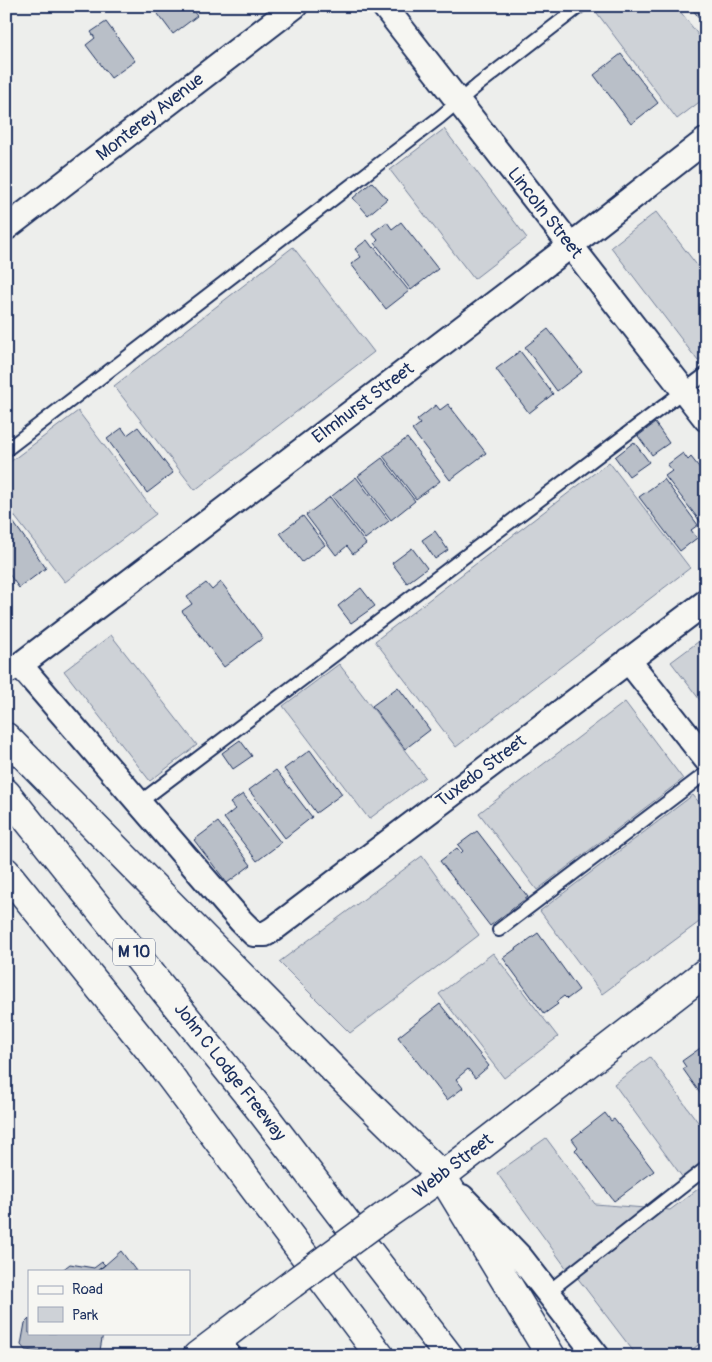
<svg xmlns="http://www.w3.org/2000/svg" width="712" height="1362" font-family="Pangolin,sans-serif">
  <rect width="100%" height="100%" fill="#edeeec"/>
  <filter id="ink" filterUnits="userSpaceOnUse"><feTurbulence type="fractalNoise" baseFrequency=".02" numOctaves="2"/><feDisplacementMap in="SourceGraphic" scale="10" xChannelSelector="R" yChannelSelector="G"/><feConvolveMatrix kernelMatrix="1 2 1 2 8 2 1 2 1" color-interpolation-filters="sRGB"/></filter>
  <g filter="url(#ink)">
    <path fill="#ced2d7" stroke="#74809a" d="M 598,6 L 676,6 L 706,45 L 706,97 L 677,119 L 594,9 Z
      M 444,129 L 527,238 L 474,279 L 390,170 Z
      M 656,212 L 706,277 L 706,355 L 698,361 L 611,247 Z
      M 293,247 L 374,352 L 195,490 L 114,386 Z
      M 78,411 L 156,514 L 65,582 L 6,505 L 6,465 Z
      M 609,462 L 690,568 L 456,747 L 375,641 Z
      M 111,635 L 197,745 L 150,781 L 64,671 Z
      M 706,636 L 706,708 L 671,662 Z
      M 339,664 L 425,777 L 369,819 L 283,706 Z
      M 625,702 L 683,779 L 537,890 L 479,813 Z
      M 693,795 L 706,811 L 706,917 L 602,994 L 540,911 Z
      M 422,856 L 479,935 L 350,1033 L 279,962 Z
      M 493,953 L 558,1037 L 504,1078 L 439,994 Z
      M 650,1057 L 706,1133 L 706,1161 L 683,1178 L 614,1084 Z
      M 546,1138 L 595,1204 L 670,1210 L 706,1183 L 706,1339 L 684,1356 L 637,1356 L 570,1268 L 567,1269 L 497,1173 Z"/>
    <path fill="#b9bfc8" stroke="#1b2f5e" d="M 152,6 L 189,6 L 197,16 L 173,34 Z
      M 690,6 L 706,6 L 706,27 Z
      M 106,22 L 135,61 L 111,78 L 86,45 L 95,38 L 91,32 Z
      M 621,54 L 658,103 L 631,124 L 594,75 Z
      M 372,182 L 387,199 L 368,215 L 353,198 Z
      M 387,222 L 392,229 L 401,222 L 438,269 L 411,290 L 375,243 L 378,240 L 372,233 Z
      M 367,240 L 373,248 L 374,247 L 409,291 L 386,309 L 351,264 L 361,257 L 355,249 Z
      M 548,329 L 582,372 L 557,391 L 525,347 Z
      M 520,351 L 553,394 L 529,413 L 496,369 Z
      M 448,404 L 486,453 L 450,480 L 412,430 L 420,424 L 417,420 L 436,405 L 440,410 Z
      M 655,423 L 669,443 L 652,455 L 638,436 Z
      M 138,427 L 173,473 L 147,493 L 107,439 L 122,428 L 127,435 Z
      M 407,438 L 440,481 L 416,499 L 383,456 Z
      M 634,442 L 649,462 L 629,476 L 615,457 Z
      M 683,453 L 688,460 L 691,457 L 706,476 L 706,523 L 703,525 L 665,476 L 672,471 L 667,465 Z
      M 382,458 L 415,501 L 391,520 L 358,476 Z
      M 356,477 L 389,521 L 365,539 L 332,496 Z
      M 664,479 L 698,525 L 691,530 L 697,538 L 680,551 L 639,497 Z
      M 330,497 L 366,544 L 353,554 L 347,546 L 336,555 L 306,515 Z
      M 6,512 L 46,568 L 19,588 L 6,570 Z
      M 303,516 L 325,545 L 302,562 L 280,533 Z
      M 435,531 L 448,550 L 435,559 L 422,540 Z
      M 412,548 L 427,568 L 407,583 L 392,563 Z
      M 221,582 L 263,638 L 224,667 L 182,611 L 192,604 L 187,597 L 206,583 L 212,590 Z
      M 361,588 L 375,606 L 351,623 L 338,606 Z
      M 398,687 L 430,730 L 405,749 L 372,706 Z
      M 240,740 L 252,756 L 233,769 L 222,753 Z
      M 310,750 L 342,794 L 316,813 L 284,769 Z
      M 276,770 L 312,817 L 285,838 L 249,790 Z
      M 243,794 L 281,843 L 257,861 L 224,818 L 235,809 L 230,803 Z
      M 218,822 L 251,865 L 227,883 L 194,840 Z
      M 477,831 L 528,897 L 490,926 L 440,861 L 457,848 L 461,853 L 463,851 L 458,845 Z
      M 538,933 L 579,990 L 567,999 L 564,996 L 556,1002 L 558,1004 L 544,1014 L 503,958 Z
      M 440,1004 L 489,1066 L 475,1078 L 468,1069 L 456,1079 L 463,1088 L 447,1100 L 398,1037 Z
      M 706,1044 L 706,1093 L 702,1096 L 683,1069 L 686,1067 L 682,1061 Z
      M 605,1113 L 611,1121 L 614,1119 L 654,1171 L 614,1201 L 575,1150 L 578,1147 L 572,1139 Z
      M 121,1251 L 136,1271 L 97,1271 L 105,1265 Z
      M 102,1262 L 105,1265 L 97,1271 L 61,1271 L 70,1264 L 94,1268 Z
      M 29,1319 L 29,1333 L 103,1333 L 99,1356 L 67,1356 L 64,1351 L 57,1349 L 51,1353 L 25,1350 L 21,1345 L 25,1323 Z"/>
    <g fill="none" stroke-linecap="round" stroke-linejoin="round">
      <g stroke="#1b2f5e" stroke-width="16">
        <path id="lane" d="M 6,450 L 440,117 L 478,85 L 580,6
          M 140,802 L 706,374
          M 499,930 L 706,773
          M 548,1292 L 706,1168"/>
      </g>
      <g stroke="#1b2f5e" stroke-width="28">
        <path id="street" d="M 384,6 L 706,419
          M 6,228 L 295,6
          M 628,660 L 706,759
          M 20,665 L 241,921 L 254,934 L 265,934 L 272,930 L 706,602
          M 7,671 L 20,665 L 570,246 L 706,140
          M 462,1197 L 521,1258 L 597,1356
          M 216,1341 L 229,1356"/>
      </g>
      <g stroke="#1b2f5e" stroke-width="31">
        <path id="secondary" d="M 382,1218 L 442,1176 L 706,972
          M 197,1356 L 292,1284"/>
      </g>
      <g stroke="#1b2f5e" stroke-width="31">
        <path id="highway" d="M 6,737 L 343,1079 L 442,1176 L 551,1356
          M 6,793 L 261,1111 L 449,1356
          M 6,872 L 160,1063 L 380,1356"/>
      </g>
      <use href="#lane" stroke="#f6f6f2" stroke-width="12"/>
      <use href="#street" stroke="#f6f6f2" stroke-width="24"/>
      <use href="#secondary" stroke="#f6f6f2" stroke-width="28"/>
      <use href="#highway" stroke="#f6f6f2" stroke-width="28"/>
      <g stroke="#1b2f5e" stroke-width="31" stroke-linecap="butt">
        <path id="secondary-bridge" d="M 292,1284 L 382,1218"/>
      </g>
      <use href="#secondary-bridge" stroke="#f6f6f2" stroke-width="28"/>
    </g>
  </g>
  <g text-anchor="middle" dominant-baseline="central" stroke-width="5" stroke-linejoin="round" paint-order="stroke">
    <rect fill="#f6f6f2" stroke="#5d6b8a" stroke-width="1" x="113" y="938.5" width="42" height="27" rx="4"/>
    <g font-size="16" font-weight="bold" fill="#1b2f5e">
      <text x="134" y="952">M 10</text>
    </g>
    <g font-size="18" fill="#1b2f5e" stroke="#f6f6f2">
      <text transform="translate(150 117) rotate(-38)">Monterey Avenue</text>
      <text transform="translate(545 213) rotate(52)">Lincoln Street</text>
      <text transform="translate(363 403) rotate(-37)">Elmhurst Street</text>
      <text transform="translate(481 771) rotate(-37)">Tuxedo Street</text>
      <text transform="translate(230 1072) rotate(52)">John C Lodge Freeway</text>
      <text transform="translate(453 1166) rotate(-37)">Webb Street</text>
    </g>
  </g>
  <rect width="712" height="1362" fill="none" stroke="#f6f6f2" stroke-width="25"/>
  <rect x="12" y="12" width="687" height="1337" fill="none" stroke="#1b2f5e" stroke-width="2" filter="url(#ink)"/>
  <rect x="28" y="1270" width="162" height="65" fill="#f6f6f2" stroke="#9ea6b7"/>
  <rect x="38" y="1286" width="25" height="8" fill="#f6f6f2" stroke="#9ea6b7"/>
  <text x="72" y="1294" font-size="15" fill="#1b2f5e">Road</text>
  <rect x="38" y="1307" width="25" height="15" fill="#ced2d7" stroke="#9ea6b7"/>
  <text x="72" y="1320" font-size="15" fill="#1b2f5e">Park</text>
</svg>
